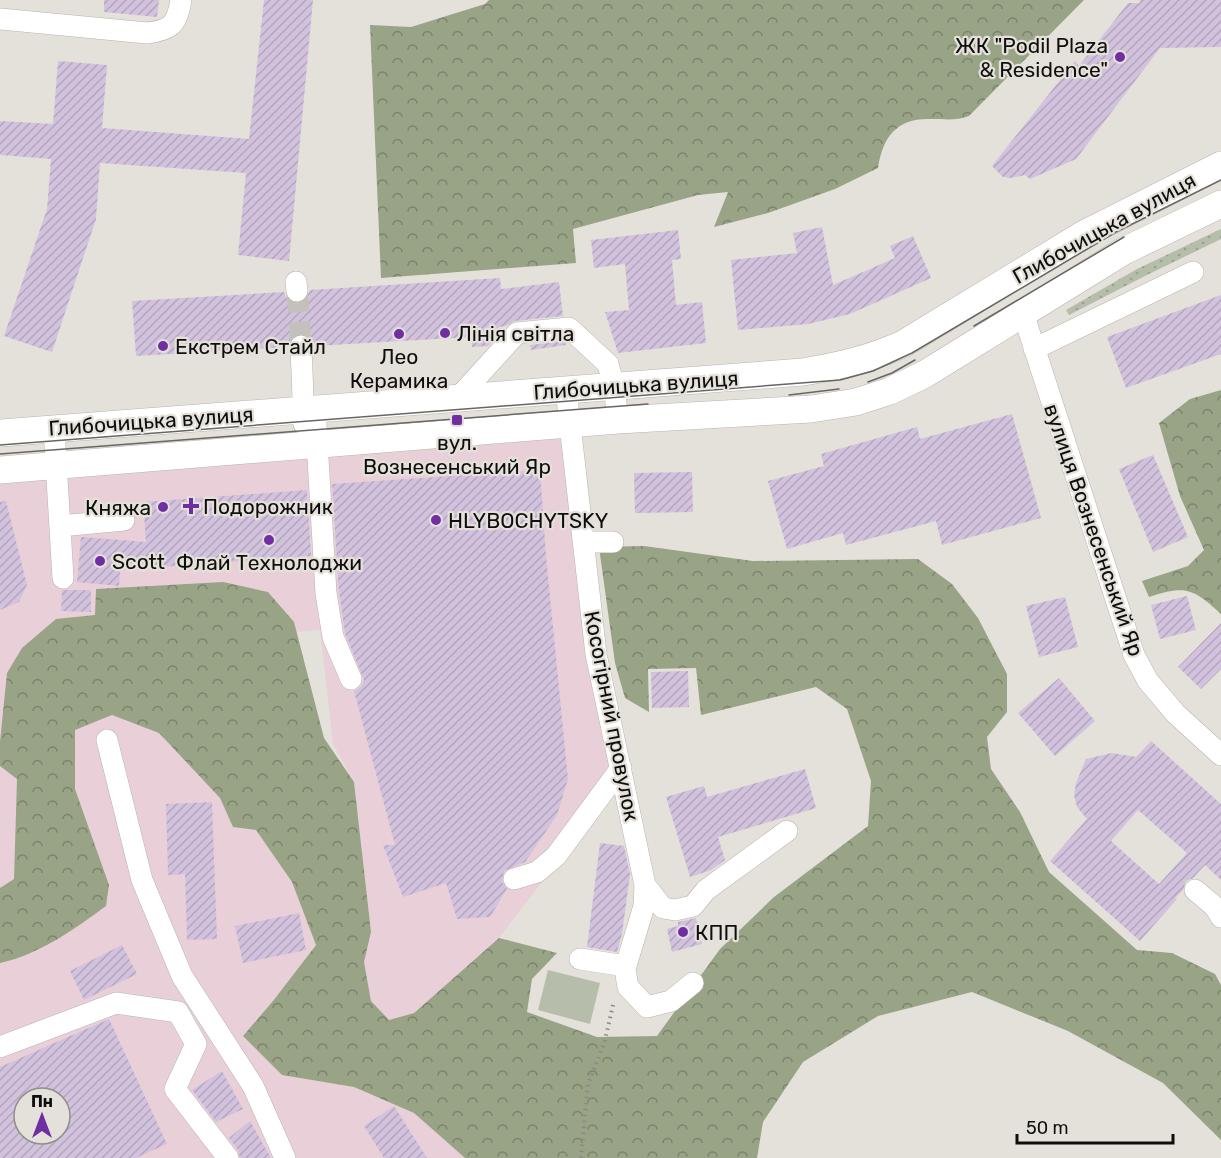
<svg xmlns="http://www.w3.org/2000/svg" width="1221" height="1158" font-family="Rubik,sans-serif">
  <defs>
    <pattern id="grass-dots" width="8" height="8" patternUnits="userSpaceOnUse" patternTransform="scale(1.5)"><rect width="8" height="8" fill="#b6bdab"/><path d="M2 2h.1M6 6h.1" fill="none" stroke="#9ba192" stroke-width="1.8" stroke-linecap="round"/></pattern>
    <pattern id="forest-crowns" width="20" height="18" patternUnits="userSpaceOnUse" patternTransform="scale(1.5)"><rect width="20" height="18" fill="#99a386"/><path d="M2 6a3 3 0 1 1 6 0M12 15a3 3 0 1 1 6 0" fill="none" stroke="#7b836c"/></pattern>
    <pattern id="building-hatch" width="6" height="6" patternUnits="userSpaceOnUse" patternTransform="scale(1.5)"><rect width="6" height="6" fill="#d2c2de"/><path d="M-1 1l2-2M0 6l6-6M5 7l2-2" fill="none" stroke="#b3a6bd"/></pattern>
  </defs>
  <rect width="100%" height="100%" fill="#e4e1db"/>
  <path fill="#e9d0d8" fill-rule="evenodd" d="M 555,437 L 562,440 L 619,782 L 499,938 L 414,1013 L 389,1020 L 371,1001 L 364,962 L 371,932 L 354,782 L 333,744 L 320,630 L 41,650 L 75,730 L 112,715 L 159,733 L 220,798 L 233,827 L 256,830 L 292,882 L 316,944 L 273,1001 L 243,1036 L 282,1075 L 354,1087 L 414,1113 L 465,1158 L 0,1158 L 0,478 ZM 24,1098 L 60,1098 L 60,1134 L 24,1134 Z"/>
  <path fill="url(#grass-dots)" d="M 1221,229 L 1221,239 L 1147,275 L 1069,315 L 1066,310 L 1137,269 Z"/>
  <path fill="url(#forest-crowns)" d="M 489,0 L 1084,0 L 969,116 C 956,121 945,119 931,119 C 897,118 883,136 878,168 L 835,189 L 768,213 L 714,227 L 728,192 L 698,195 L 573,229 L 576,263 L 381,278 L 370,25 L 411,27 L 485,4 Z
    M 1221,390 L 1221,614 C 1193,588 1185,585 1149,597 L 1142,581 L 1188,566 L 1204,550 L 1180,496 L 1159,423 L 1190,399 Z
    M 644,546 L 753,561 L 918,559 L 952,584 L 978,618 L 1007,674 L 1007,712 L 987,737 L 991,769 L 1020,812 L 1049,872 L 1137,950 L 1172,953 L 1215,974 L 1221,985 L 1221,1140 L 1163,1083 L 1068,1031 L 972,992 L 878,1016 L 803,1062 L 763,1122 L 757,1158 L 465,1158 L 414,1113 L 354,1087 L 282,1075 L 243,1036 L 273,1001 L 316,945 L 292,882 L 256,830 L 233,827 L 220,798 L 159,733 L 112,715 L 75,730 L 75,789 L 109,885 L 106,906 C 75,929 38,955 0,963 L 0,888 L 14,879 L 17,779 L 0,766 L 0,742 L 7,673 L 22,648 L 56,619 L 95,615 L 96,589 L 223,582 L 268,592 L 294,622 L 324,738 L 354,782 L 371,932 L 364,962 L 371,1001 L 389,1020 L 414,1013 L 499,938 L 557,953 L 532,979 L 527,1012 L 597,1037 L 657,1036 L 720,949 L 774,897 L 868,826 L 871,781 L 847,709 L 816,687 L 701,715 L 696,668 L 648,669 L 649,712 L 625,698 L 615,663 L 599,547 Z"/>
  <path fill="#b6bdab" d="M 548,970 L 600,983 L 590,1024 L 538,1010 Z"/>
  <path fill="url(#building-hatch)" fill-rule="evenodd" d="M 104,0 L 159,0 L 157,17 L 104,12 Z
    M 264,0 L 313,0 L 289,261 L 238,255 L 246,173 L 100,163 L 96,219 L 52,352 L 4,336 L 47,209 L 51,159 L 0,155 L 0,121 L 53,124 L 58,61 L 107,65 L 102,128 L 249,139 Z
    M 1140,0 L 1221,0 L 1221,47 L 1160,48 L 1076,159 L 1030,179 L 1025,175 L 1011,178 L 1003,177 L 992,166 L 1075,61 L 1079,66 L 1128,3 L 1140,3 Z
    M 822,227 L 833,285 L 895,258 L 890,246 L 913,236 L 931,278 L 850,314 L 808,324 L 738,330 L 731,260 L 797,253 L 793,233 Z
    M 678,230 L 681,259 L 672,260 L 676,305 L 702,302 L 706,343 L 618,353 L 605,312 L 629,310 L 625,264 L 594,268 L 591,240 Z
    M 500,278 L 501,289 L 559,282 L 563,316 L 515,321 L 506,326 L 499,327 L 496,337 L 488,346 L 472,347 L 471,337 L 314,346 L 311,339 L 301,333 L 295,335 L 290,340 L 288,347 L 136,356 L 132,301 L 284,292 L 287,299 L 298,304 L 305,301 L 310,290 Z
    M 1221,295 L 1221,354 L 1126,388 L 1107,337 Z
    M 565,341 L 566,345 L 531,350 L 530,345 Z
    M 1012,414 L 1041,518 L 942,545 L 936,521 L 846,545 L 843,533 L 787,549 L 768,481 L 824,466 L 821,454 L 917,427 L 920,439 Z
    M 1153,455 L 1188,537 L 1153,552 L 1119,469 Z
    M 540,470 L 546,556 L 568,779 L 557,815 L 525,862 L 504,871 L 502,882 L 507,889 L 490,917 L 457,919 L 446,883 L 403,897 L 383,845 L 395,845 L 354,691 L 361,687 L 364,680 L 345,633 L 339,592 L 332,484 Z
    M 692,472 L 693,512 L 635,513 L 634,473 Z
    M 307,490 L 311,556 L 120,570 L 119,586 L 77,582 L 81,537 L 146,542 L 143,502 Z
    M 6,501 L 27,585 L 19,602 L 0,610 L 0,502 Z
    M 62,590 L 91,590 L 91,612 L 61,611 Z
    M 1187,596 L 1196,630 L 1160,639 L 1151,605 Z
    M 1065,597 L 1078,647 L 1039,657 L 1026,606 Z
    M 1221,623 L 1221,669 L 1201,689 L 1178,667 Z
    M 688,671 L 689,707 L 652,708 L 651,672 Z
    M 1059,678 L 1095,721 L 1055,756 L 1018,713 Z
    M 1151,741 L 1221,804 L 1221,880 L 1205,865 L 1193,878 L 1186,881 L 1183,890 L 1175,898 L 1177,899 L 1140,941 L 1050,861 L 1087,819 L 1077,807 L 1074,795 L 1076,783 L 1086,759 L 1112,753 L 1136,757 ZM 1138,810 L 1187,853 L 1159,884 L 1111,841 Z
    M 805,769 L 816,808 L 718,837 L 725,860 L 711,870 L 690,877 L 666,797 L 704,786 L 707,797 Z
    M 212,802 L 217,939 L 187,940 L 185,874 L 168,875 L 166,804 Z
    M 600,843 L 624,846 L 630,874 L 622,934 L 617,952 L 587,947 Z
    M 299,913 L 306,950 L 243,963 L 235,926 Z
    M 696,918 L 702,944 L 672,952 L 667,929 L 678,926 L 678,922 Z
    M 122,945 L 137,974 L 84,1000 L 70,971 Z
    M 109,1019 L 167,1144 L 136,1158 L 0,1158 L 0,1067 ZM 24,1098 L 60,1098 L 60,1134 L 24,1134 Z
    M 222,1071 L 243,1109 L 216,1122 L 192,1090 Z
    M 394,1106 L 427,1158 L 384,1158 L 364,1126 Z
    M 250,1121 L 271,1158 L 240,1158 L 238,1150 L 229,1138 Z"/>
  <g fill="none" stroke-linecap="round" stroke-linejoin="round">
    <path stroke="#c4c1bc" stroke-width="21" stroke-dasharray="21 10" stroke-linecap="butt" d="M 297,291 L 301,346"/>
    <g stroke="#b7b4ae" stroke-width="22">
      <path id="minor" d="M 0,19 L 147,33 C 171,30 177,25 181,0
        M 296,282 L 297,291
        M 1023,313 L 1134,655 L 1148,681 L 1176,714 L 1221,755
        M 301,346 L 304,424
        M 1034,349 L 1193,272
        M 566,389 L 596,654 L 645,885 L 644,906 L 625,969 L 628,987 L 647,1007 L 671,1001 L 693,983
        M 459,397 L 517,333 L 569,328 L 608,364 L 614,386 L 618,420
        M 315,408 L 326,593 L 333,637 L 351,679
        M 54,429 L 63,578
        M 60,526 L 124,520
        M 583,542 L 613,542
        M 107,740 L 142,880 L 182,976 L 253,1086 L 285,1158
        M 514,879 L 537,872 L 556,856 L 621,768
        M 645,885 L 663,908 L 675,910 L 693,906 L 706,890 L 787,831
        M 1195,890 L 1215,907 L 1221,917
        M 580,959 L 626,966
        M 0,1047 L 116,1003 L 178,1012 L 196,1044 L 175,1089 L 228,1158"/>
    </g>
    <g stroke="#b7b4ae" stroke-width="28">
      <path id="major" d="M 0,433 L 803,372 C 839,366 870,359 903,344 L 1084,234 L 1221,165
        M 0,470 L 618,420 L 811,409 L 856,402 L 890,391 L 925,374 L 1124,251 L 1221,204"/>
    </g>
    <path stroke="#8b8985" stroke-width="4" stroke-dasharray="1.5 4.5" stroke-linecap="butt" d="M 581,1158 L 588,1084 L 604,1044 L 614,1001"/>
    <use href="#minor" stroke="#fff" stroke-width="21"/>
    <use href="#major" stroke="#fff" stroke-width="27"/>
    <path stroke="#676662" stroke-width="1.5" d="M 974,326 L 1124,237
      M 868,382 L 892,373 L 915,360
      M 789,395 L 839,389
      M 0,445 L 840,380 L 873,371 L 912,353 L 1116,232 L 1221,180
      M 0,454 L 648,404"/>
  </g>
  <g fill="#712da2" stroke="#e4e1db" stroke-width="2">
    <circle cx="1120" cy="57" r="6"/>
    <circle cx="445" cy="333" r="6"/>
    <circle cx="399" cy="334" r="6"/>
    <circle cx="163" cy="346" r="6"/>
    <rect x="451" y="414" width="12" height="12" rx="3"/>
    <path d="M188 497h6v6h6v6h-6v6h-6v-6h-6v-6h6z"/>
    <circle cx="163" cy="507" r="6"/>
    <circle cx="436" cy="520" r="6"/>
    <circle cx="269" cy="540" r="6"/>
    <circle cx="100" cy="561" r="6"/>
    <circle cx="683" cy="932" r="6"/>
  </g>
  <g text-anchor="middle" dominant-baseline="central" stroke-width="4.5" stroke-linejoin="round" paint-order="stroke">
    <g font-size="21" fill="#0f0e0c" stroke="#e4e1db" text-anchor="start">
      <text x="1108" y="45" text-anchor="end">ЖК "Podil Plaza<tspan x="1108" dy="24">&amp; Residence"</tspan></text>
      <text x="457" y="333">Лінія світла</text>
      <text x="175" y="346">Екстрем Стайл</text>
      <text x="399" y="356" text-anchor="middle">Лео<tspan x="399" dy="24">Керамика</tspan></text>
      <text x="457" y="442" text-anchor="middle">вул.<tspan x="457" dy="24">Вознесенський Яр</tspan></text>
      <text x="203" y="506">Подорожник</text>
      <text x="151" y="507" text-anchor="end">Княжа</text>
      <text x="448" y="520">HLYBOCHYTSKY</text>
      <text x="112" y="561">Scott</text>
      <text x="269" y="562" text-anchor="middle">Флай Технолоджи</text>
      <text x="695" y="932">КПП</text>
    </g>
    <g font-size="21" fill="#0f0e0c" stroke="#e4e1db">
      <text transform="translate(1104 228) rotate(-29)">Глибочицька вулиця</text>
      <text transform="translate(636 385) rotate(-4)">Глибочицька вулиця</text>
      <text transform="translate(151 421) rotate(-4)">Глибочицька вулиця</text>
      <text transform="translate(1094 530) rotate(71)">вулиця Вознесенський Яр</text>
      <text transform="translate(612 716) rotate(79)">Косогірний провулок</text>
    </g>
  </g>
  <g transform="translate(42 1116)"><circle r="28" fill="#e4e1db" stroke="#8f8d88" stroke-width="1.5"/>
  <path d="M0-4.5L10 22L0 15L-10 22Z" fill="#712da2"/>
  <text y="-9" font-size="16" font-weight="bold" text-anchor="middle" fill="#0f0e0c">Пн</text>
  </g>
  <path d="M1017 1134v9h156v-9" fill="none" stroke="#0f0e0c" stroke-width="3"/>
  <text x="1026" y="1134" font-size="18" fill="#0f0e0c" stroke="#e4e1db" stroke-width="4.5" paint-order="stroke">50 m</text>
</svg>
